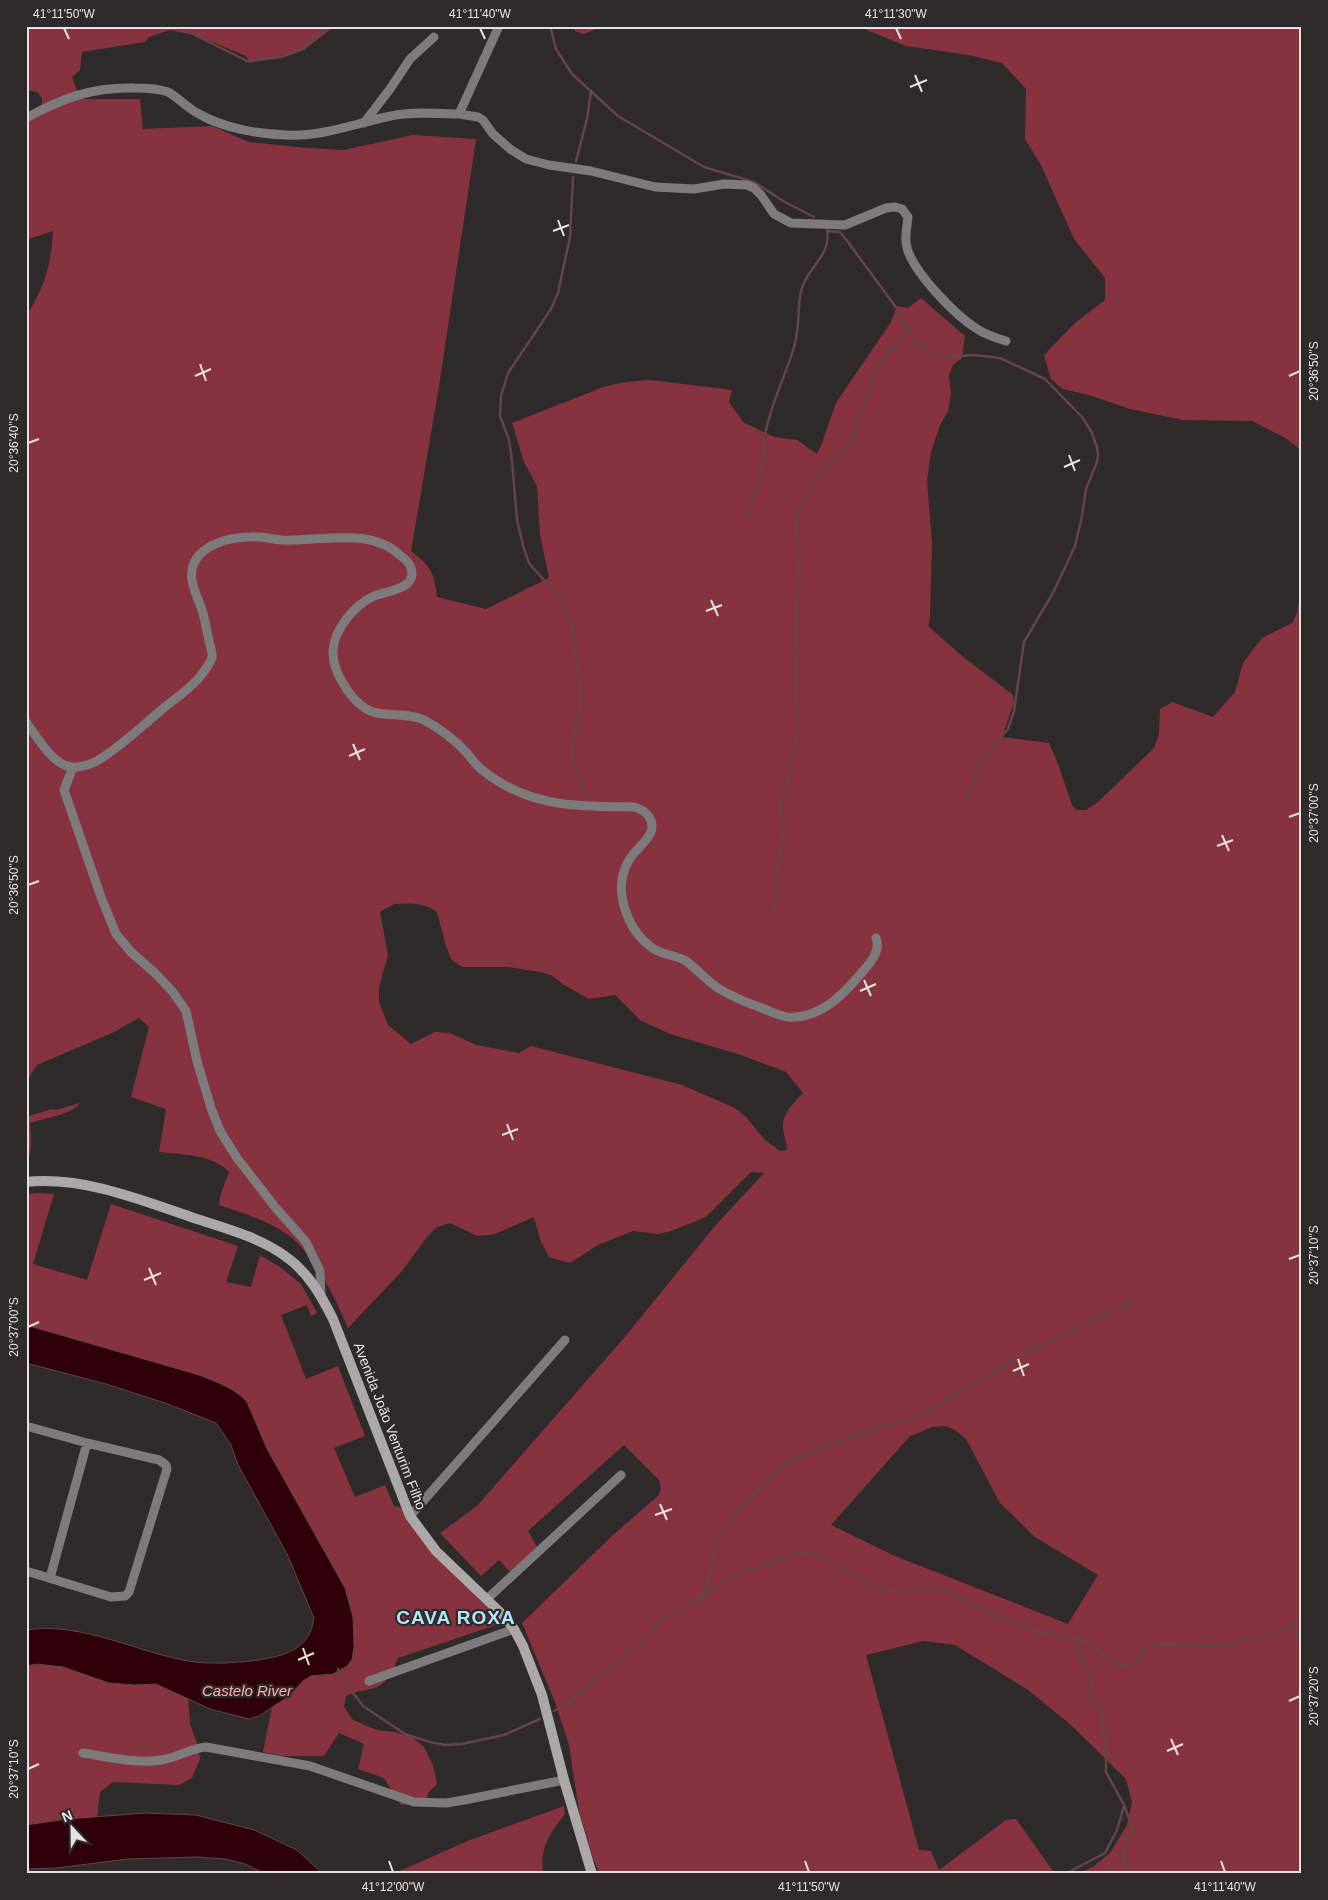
<svg xmlns="http://www.w3.org/2000/svg" width="1328" height="1900" font-family="Helvetica,sans-serif">
  <rect width="100%" height="100%" fill="#2f2b2b"/>
  <path fill="#87333f" fill-rule="evenodd" d="M 26,26 L 335,26 L 304,50 L 250,63 L 246,56 L 198,36 L 170,30 L 149,37 L 145,42 L 82,52 L 80,70 L 72,77 L 80,99 L 140,99 L 143,129 L 212,126 L 249,142 L 306,148 L 343,150 L 413,135 L 476,139 L 439,386 L 411,551 C 431,567 434,571 437,597 L 486,609 L 549,578 L 540,535 L 537,486 L 524,462 L 512,423 L 606,386 L 626,382 L 651,380 L 732,390 L 729,402 L 743,422 L 774,437 L 797,440 L 817,454 L 822,443 L 836,403 L 891,322 L 897,306 L 908,308 L 921,298 L 965,336 L 962,358 L 953,365 L 949,376 L 951,393 L 948,411 L 940,425 L 931,452 L 927,480 L 932,543 L 930,618 L 928,626 L 962,656 L 1013,695 L 1014,702 L 1002,737 L 1049,743 L 1058,764 L 1072,805 L 1076,810 L 1086,810 L 1098,802 L 1154,748 L 1159,734 L 1160,709 L 1172,702 L 1213,717 L 1235,692 L 1243,663 L 1262,638 L 1292,623 L 1297,613 L 1302,583 L 1302,1874 L 1076,1874 L 1093,1867 L 1110,1853 L 1127,1825 L 1132,1802 L 1126,1779 L 1071,1725 L 1028,1690 L 955,1645 L 923,1641 L 866,1655 L 919,1850 L 931,1851 L 939,1870 L 1006,1820 L 1016,1819 L 1055,1874 L 600,1874 L 594,1861 L 579,1811 L 569,1745 L 555,1702 L 522,1623 L 613,1535 L 659,1495 L 661,1488 L 659,1480 L 624,1445 L 528,1531 L 540,1552 L 514,1576 L 499,1560 L 481,1576 L 440,1533 L 477,1506 L 624,1338 L 715,1226 L 764,1173 L 751,1172 L 706,1217 L 671,1231 L 658,1234 L 633,1231 L 598,1245 L 570,1263 L 549,1257 L 540,1239 L 534,1217 L 495,1234 L 477,1236 L 450,1223 L 437,1227 L 427,1237 L 402,1271 L 348,1328 C 336,1299 313,1252 287,1234 C 267,1220 242,1213 219,1205 L 221,1193 L 229,1172 C 212,1154 183,1155 159,1152 L 166,1109 L 131,1097 L 149,1027 L 139,1018 L 112,1033 L 37,1065 L 26,1082 L 26,316 C 45,287 51,265 53,231 L 26,240 L 26,118 L 42,107 L 42,98 L 37,92 L 26,90 ZM 394,904 C 408,903 425,902 437,912 L 446,946 L 451,959 L 462,967 L 509,967 L 540,972 L 551,975 L 564,985 L 589,999 L 615,995 L 640,1020 L 670,1034 L 738,1054 L 786,1072 L 803,1093 C 792,1105 779,1116 784,1134 C 785,1140 787,1144 787,1150 L 780,1151 L 764,1139 L 746,1117 L 735,1108 L 682,1085 L 531,1046 L 519,1053 L 476,1045 L 450,1033 L 435,1032 L 411,1044 L 388,1025 L 379,1002 L 379,987 L 388,955 L 380,912 ZM 946,1426 L 955,1430 L 966,1439 L 1000,1503 L 1035,1537 L 1098,1575 L 1068,1624 L 895,1556 L 831,1525 L 910,1436 L 932,1427 Z
    M 575,26 L 606,26 L 583,34 L 575,31 Z
    M 857,26 L 1302,26 L 1302,451 L 1287,439 L 1252,421 L 1183,420 L 1130,409 L 1092,396 L 1063,389 L 1051,379 L 1044,355 L 1075,323 L 1105,300 L 1105,278 L 1074,239 L 1041,165 L 1025,139 L 1026,89 L 1002,63 L 969,55 L 906,46 Z
    M 80,1103 C 74,1114 42,1119 30,1123 C 31,1135 33,1153 26,1163 L 26,1117 L 52,1109 L 56,1110 Z
    M 38,1193 L 54,1194 L 33,1264 L 87,1280 L 111,1204 L 238,1246 L 226,1282 L 251,1287 L 260,1255 L 280,1267 L 301,1284 L 317,1313 L 311,1316 L 307,1305 L 281,1315 L 306,1379 L 338,1366 L 365,1436 L 334,1448 L 355,1497 L 385,1485 L 394,1506 L 407,1509 L 420,1531 L 505,1622 L 398,1658 C 392,1673 387,1686 370,1689 C 361,1691 354,1692 346,1696 L 344,1707 L 353,1720 L 377,1730 L 394,1732 L 412,1737 L 424,1747 L 433,1765 L 437,1784 L 428,1793 L 425,1803 L 401,1805 L 384,1778 L 358,1769 L 364,1744 L 339,1733 L 324,1756 L 281,1756 L 263,1752 L 272,1707 L 290,1696 L 303,1681 L 311,1676 L 333,1674 L 354,1647 L 353,1617 L 345,1588 L 267,1449 L 247,1402 C 235,1388 216,1382 199,1375 L 26,1325 L 26,1194 Z
    M 37,1664 L 63,1667 L 109,1683 L 135,1685 L 156,1684 L 188,1697 L 190,1724 L 197,1743 L 200,1759 L 192,1778 L 179,1785 L 113,1782 L 100,1792 L 97,1817 L 26,1825 L 26,1666 Z
    M 564,1806 L 565,1814 C 549,1835 540,1846 543,1874 L 393,1874 L 470,1840 Z"/>
  <path fill="#2e0009" stroke="#65444a" d="M 26,1325 L 199,1375 C 216,1382 235,1388 247,1402 L 267,1449 L 345,1588 L 353,1617 L 354,1647 L 352,1660 L 347,1666 L 333,1674 L 311,1676 L 303,1681 L 289,1696 L 259,1716 L 249,1719 L 210,1709 L 156,1684 L 135,1685 L 109,1683 L 63,1667 L 37,1664 L 26,1666 L 26,1630 C 83,1621 139,1654 194,1662 C 213,1664 232,1663 251,1661 C 280,1657 310,1652 314,1618 L 287,1554 L 238,1465 L 231,1445 L 216,1423 L 165,1403 L 106,1384 L 26,1363 Z
    M 145,1813 L 196,1815 L 254,1830 L 297,1850 L 323,1874 L 265,1874 L 245,1864 L 226,1859 L 197,1857 L 128,1859 L 56,1868 L 26,1869 L 26,1825 L 67,1819 Z"/>
  <g fill="none" stroke-linecap="round" stroke-linejoin="round">
    <path stroke="#65444a" stroke-width="2.5" d="M 177,26 L 247,61 L 281,57 L 303,49 L 326,26
      M 550,26 L 556,49 L 572,74 L 618,116 L 704,167 L 754,182 L 783,201 L 814,217
      M 576,161 L 587,119 L 591,91
      M 573,177 L 570,237 L 558,293 L 551,309 L 508,373 L 501,396 L 500,416 L 509,440 L 512,461 L 517,520 L 524,549 L 529,563 L 560,598 L 568,614 L 572,628 L 580,685 L 580,708 L 573,742 L 573,763 L 586,796
      M 827,231 L 840,232 L 845,238 L 895,306 L 914,340 L 932,355 L 938,357 L 973,355 L 1000,358 L 1045,379 L 1082,417 L 1091,431 L 1097,447 L 1098,455 L 1097,462 L 1086,489 L 1082,516 L 1075,546 L 1054,591 L 1024,642 L 1014,711 L 1008,729 L 984,757 L 978,768 L 968,797
      M 746,515 C 756,494 761,475 764,453 C 765,445 764,438 766,430 C 772,401 786,375 794,347 C 800,329 797,310 801,291 C 806,268 832,256 827,230
      M 775,911 L 776,876 L 783,833 L 780,813 L 781,800 L 788,780 L 798,728 L 795,645 L 799,565 L 796,522 L 801,504 L 814,480 L 845,449 L 853,438 L 875,370 L 885,356 L 901,341 L 906,326
      M 702,1597 L 711,1570 L 715,1546 L 723,1530 L 746,1501 L 782,1467 L 796,1458 L 844,1439 L 923,1414 L 1029,1351 L 1132,1302
      M 1287,1627 L 1302,1637
      M 1075,1638 L 1084,1665 L 1089,1673 L 1092,1684 L 1090,1699 L 1092,1704 L 1102,1712 L 1102,1727 L 1106,1745 L 1106,1772 L 1124,1805 L 1131,1824 L 1131,1831 L 1123,1854 L 1123,1860 L 1130,1874
      M 338,1669 L 342,1678 L 363,1706 L 405,1734 L 430,1742 L 445,1745 L 462,1744 L 504,1735 L 540,1719
      M 554,1711 L 566,1705 L 596,1677 L 620,1660 L 645,1639 L 660,1621 L 692,1602 L 702,1598 L 719,1584 L 746,1571 L 800,1553 L 814,1555 L 824,1558 L 880,1589 L 903,1592 L 935,1588 L 947,1591 L 987,1611 L 1039,1632 L 1060,1637 L 1075,1638 L 1090,1643 L 1113,1663 L 1124,1666 L 1137,1661 C 1140,1653 1143,1647 1152,1645 C 1166,1642 1183,1645 1198,1646 C 1234,1646 1271,1636 1302,1619
      M 1065,1874 L 1105,1853 L 1117,1830 L 1124,1806"/>
    <path stroke="#7e7b7c" stroke-width="9" d="M 459,114 L 478,117 L 483,120 L 493,134 L 510,149 L 526,159 L 549,165 L 591,171 L 655,187 L 694,189 L 724,184 L 747,185 L 754,188 L 761,195 L 774,214 L 791,223 L 845,225 L 886,208 L 895,207 L 902,209 L 908,217 C 907,227 904,238 907,248 C 914,273 955,315 977,329 C 986,335 996,338 1006,341
      M 26,118 C 63,98 92,87 134,88 C 145,88 157,88 168,92 C 179,98 187,108 199,114 C 223,128 258,134 286,135 C 323,137 356,123 391,116 C 411,111 438,114 459,114 L 499,26
      M 364,123 L 390,89 L 410,59 L 434,37
      M 26,722 C 37,737 52,764 71,767 C 80,768 89,765 97,761 C 120,747 140,728 160,711 C 172,701 187,691 197,680 C 202,674 211,664 212,657 C 213,653 210,646 209,641 C 207,631 205,620 202,610 C 197,595 187,579 194,563 C 203,544 230,537 250,537 C 260,536 271,539 282,540 C 321,542 370,526 401,556 C 405,559 410,564 411,568 C 418,590 384,591 372,597 C 354,606 334,629 333,651 C 332,673 355,709 377,713 C 393,716 409,713 424,720 C 439,728 456,741 467,753 C 472,759 476,765 481,769 C 528,808 577,806 634,807 C 646,810 655,820 651,832 C 646,844 633,851 628,862 C 612,891 628,932 654,949 C 665,956 677,955 686,961 C 697,969 706,980 718,988 C 731,996 745,1002 759,1007 C 768,1010 779,1016 788,1017 C 818,1019 840,998 858,977 C 866,967 882,953 876,938
      M 73,767 L 64,790 L 101,897 L 116,934 L 131,952 L 156,974 L 172,991 L 186,1011 L 197,1061 L 211,1108 L 220,1131 L 237,1158 L 275,1207 L 306,1242 L 320,1271 L 321,1295
      M 26,1426 L 87,1443 L 159,1460 L 166,1465 L 167,1469 L 129,1592 L 125,1596 L 111,1597 L 26,1571
      M 410,1516 L 565,1340
      M 50,1578 L 87,1443
      M 487,1599 L 621,1475
      M 369,1681 L 514,1629
      M 83,1753 C 109,1757 136,1764 161,1760 C 177,1758 191,1748 206,1747 L 310,1766 L 414,1802 L 446,1803 L 464,1800 L 564,1780"/>
    <path stroke="#aca8a8" stroke-width="10" d="M 26,1182 C 83,1176 141,1200 194,1218 C 224,1228 259,1237 285,1256 C 308,1272 321,1295 333,1319 L 410,1516 L 436,1551 L 503,1615 L 514,1629 L 523,1646 L 542,1695 L 564,1780 L 592,1874"/>
  </g>
  <path fill="none" stroke="#e5e2e2" stroke-width="2" d="M 64,28 L 69,39M 480,28 L 485,39M 896,28 L 901,39M 915,75 L 922,92M 910,87 L 927,80M 558,220 L 564,236M 553,231 L 569,225M 200,364 L 206,381M 195,376 L 211,369M 1289,376 L 1300,371M 28,443 L 39,439M 1069,455 L 1075,471M 1064,467 L 1080,460M 711,600 L 718,616M 706,611 L 722,605M 353,744 L 360,760M 349,756 L 365,749M 1289,817 L 1300,813M 1222,835 L 1229,851M 1217,846 L 1233,840M 28,885 L 39,881M 864,980 L 871,996M 860,991 L 876,984M 507,1124 L 513,1140M 502,1135 L 518,1129M 1289,1259 L 1300,1255M 149,1268 L 156,1285M 144,1280 L 161,1273M 28,1327 L 39,1322M 1018,1359 L 1024,1376M 1013,1371 L 1029,1364M 660,1504 L 667,1520M 655,1515 L 672,1509M 303,1648 L 309,1665M 298,1660 L 314,1653M 1289,1701 L 1300,1696M 1171,1739 L 1178,1755M 1167,1751 L 1183,1744M 28,1769 L 39,1764M 389,1861 L 393,1872M 805,1861 L 809,1872M 1221,1861 L 1225,1872"/>
  <g text-anchor="middle" dominant-baseline="central" stroke-width="4.5" stroke-linejoin="round" paint-order="stroke">
    <g font-size="14" fill="#e5e2e2" stroke="#2f2b2b">
      <text transform="translate(390 1426) rotate(69)">Avenida João Venturim Filho</text>
    </g>
    <g font-size="15" font-style="italic" fill="#feadb3" stroke="#2f2b2b">
      <text x="247" y="1690">Castelo River</text>
    </g>
    <g font-size="19" font-weight="bold" letter-spacing="1" fill="#b1e5fa" stroke="#2f2b2b">
      <text x="456" y="1617">CAVA ROXA</text>
    </g>
  </g>
  <rect width="1328" height="1900" fill="none" stroke="#2f2b2b" stroke-width="55"/>
  <g transform="translate(72 1828) rotate(338)" stroke="#2f2b2b" stroke-width="4" paint-order="stroke">
  <path d="M0-4L9 19L0 12L-9 19Z" fill="#e5e2e2"/>
  <text y="-8" font-size="14" font-weight="bold" text-anchor="middle" fill="#e5e2e2">N</text>
  </g>
  <rect x="28" y="28" width="1272" height="1844" fill="none" stroke="#e5e2e2" stroke-width="2"/>
  <g font-size="12" text-anchor="middle" fill="#e5e2e2">
    <text x="64" y="18">41°11'50"W</text>
    <text x="480" y="18">41°11'40"W</text>
    <text x="896" y="18">41°11'30"W</text>
    <text transform="translate(1314 371) rotate(-90)" y="4">20°36'50"S</text>
    <text transform="translate(14 443) rotate(-90)" y="4">20°36'40"S</text>
    <text transform="translate(1314 813) rotate(-90)" y="4">20°37'00"S</text>
    <text transform="translate(14 885) rotate(-90)" y="4">20°36'50"S</text>
    <text transform="translate(1314 1255) rotate(-90)" y="4">20°37'10"S</text>
    <text transform="translate(14 1327) rotate(-90)" y="4">20°37'00"S</text>
    <text transform="translate(1314 1696) rotate(-90)" y="4">20°37'20"S</text>
    <text transform="translate(14 1769) rotate(-90)" y="4">20°37'10"S</text>
    <text x="393" y="1891">41°12'00"W</text>
    <text x="809" y="1891">41°11'50"W</text>
    <text x="1225" y="1891">41°11'40"W</text>
  </g>
</svg>
